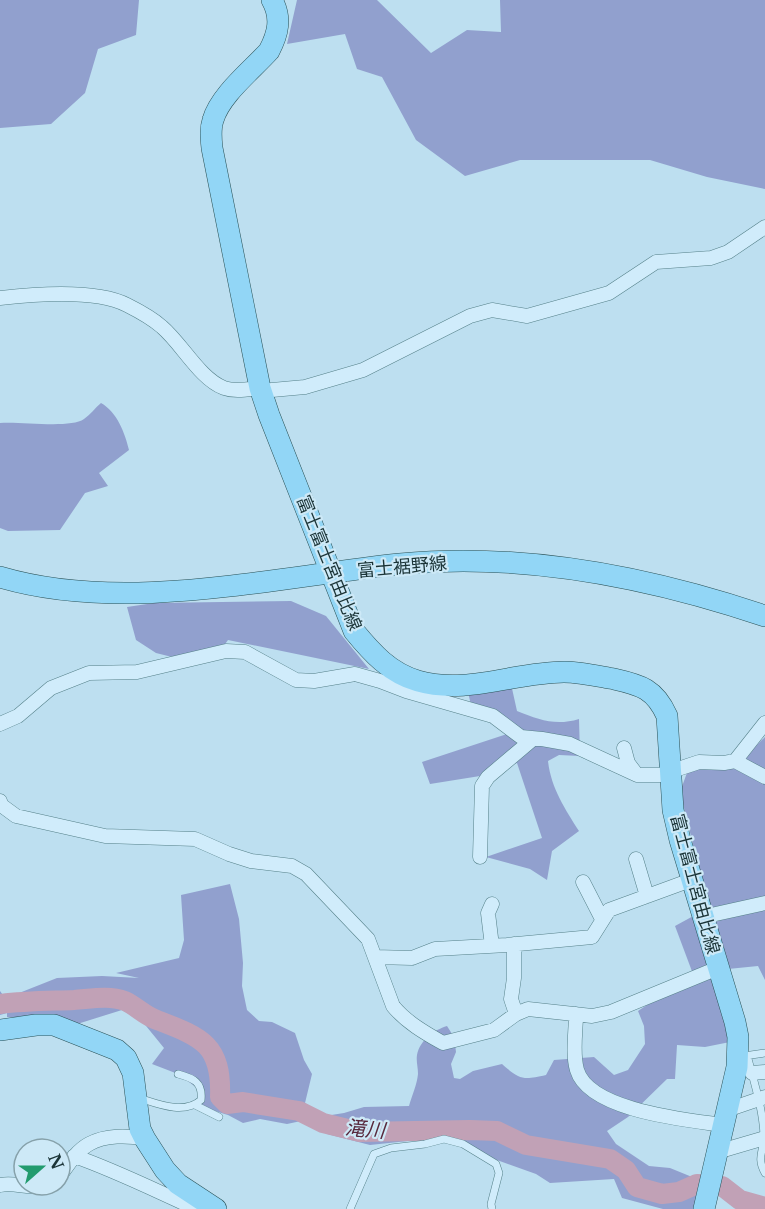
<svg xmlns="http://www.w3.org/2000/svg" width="765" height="1209" font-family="'Libre Baskerville','Noto Sans JP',serif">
  <rect width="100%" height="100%" fill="#bddff0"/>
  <path fill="#91a0ce" d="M 0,0 L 139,0 L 136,35 L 98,49 L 85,93 L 51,124 L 0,128 Z
    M 297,0 L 377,0 L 431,53 L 467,30 L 501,32 L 500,0 L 765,0 L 765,189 L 707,177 L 650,160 L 520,160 L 465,176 L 416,140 L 382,77 L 357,69 L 345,34 L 287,44 Z
    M 101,403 C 117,412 125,433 129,450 L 99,473 L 108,486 L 85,493 L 60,530 L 8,531 L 0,528 L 0,423 C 19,421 70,429 84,419 C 90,415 95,408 101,403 Z
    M 291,601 L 326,616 L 369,669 L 228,640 L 215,658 L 172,657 L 156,653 L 136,640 L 127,607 L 154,603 Z
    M 511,684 L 517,711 C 539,720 556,726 579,719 L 580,756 L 559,755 L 548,761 C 551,788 565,809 579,831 L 552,851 L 547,880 L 530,869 L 486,857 L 542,838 L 517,763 L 480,776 L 430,784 L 422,762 L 507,734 L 490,720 L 473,714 L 468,692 Z
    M 765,737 L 765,980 L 758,966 L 728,969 L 710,915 L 719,923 L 710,913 L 680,792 L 688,770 L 735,766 Z
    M 230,884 L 239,919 L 243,963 L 242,986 L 247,1010 L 259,1021 L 272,1022 L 295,1033 L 304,1060 L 312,1074 L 305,1103 L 325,1116 L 344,1113 L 364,1107 L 409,1106 C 412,1095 417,1085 418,1074 C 418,1067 416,1061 417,1055 C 420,1040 434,1030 447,1026 L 454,1037 L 456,1052 L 451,1064 L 454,1078 L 460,1079 L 473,1071 L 502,1064 C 520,1080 523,1080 546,1075 L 554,1060 L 594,1057 L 614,1075 L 628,1070 L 645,1044 L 644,1026 L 638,1011 L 656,999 L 711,978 L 730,1042 L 705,1047 L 677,1045 L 675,1079 L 667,1079 L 628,1117 L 607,1131 L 616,1144 L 649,1166 L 670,1168 L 697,1179 L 698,1204 L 696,1209 L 663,1209 L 622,1198 L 614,1179 L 550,1183 L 536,1174 L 436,1138 L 370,1145 L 327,1134 L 301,1121 L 287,1124 L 260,1119 L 243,1123 L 228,1115 L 195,1105 L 200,1090 L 178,1074 L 152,1064 L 164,1048 L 142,1021 L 122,1010 L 74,1025 L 53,1019 L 7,1017 L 7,1013 L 0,1015 L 0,991 L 8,1002 L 9,997 L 57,978 L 102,976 L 139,978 L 116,973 L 179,958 L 184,940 L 181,895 Z
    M 697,914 L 713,967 L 693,974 L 675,926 Z"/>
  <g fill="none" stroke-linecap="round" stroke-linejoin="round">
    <path stroke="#c1a1b6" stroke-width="20" d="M 0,1004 C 25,1001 49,1001 74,1000 C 90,999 109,995 125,1001 C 136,1006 145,1016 157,1020 C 201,1037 222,1044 220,1097 L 227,1104 L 243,1102 L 299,1111 L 323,1123 L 360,1132 L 470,1130 L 497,1131 L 526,1145 L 610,1159 L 626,1170 L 637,1187 L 662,1194 L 679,1192 L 697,1184 L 722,1186 L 740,1200 L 765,1207"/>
    <g stroke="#558089" stroke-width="8">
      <path id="service" d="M 747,1055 C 754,1082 763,1109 764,1136 C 764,1151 756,1157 765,1173
        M 744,1056 L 765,1053
        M 139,1098 C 158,1104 184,1115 201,1100 C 203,1082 193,1078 178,1074
        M 195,1105 L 219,1117
        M 350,1209 L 374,1154 L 391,1148 L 425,1144 L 444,1139 L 463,1144 L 496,1164 L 499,1173 L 491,1204 L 492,1209"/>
    </g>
    <g stroke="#558089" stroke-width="15">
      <path id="minor" d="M 0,298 C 35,294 96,289 127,305 C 139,311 153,319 162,327 C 182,344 200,379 224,388 C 235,392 249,389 260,388
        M 261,391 L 305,387 L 363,370 L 470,316 L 492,310 L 527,316 L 609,293 L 656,262 L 711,258 L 728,252 L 765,227
        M 0,724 L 18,716 L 51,688 L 89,673 L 137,672 L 226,651 L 245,652 L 296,680 L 314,681 L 355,674 L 380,681 L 406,691 L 493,716 L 521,737 L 542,739 L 570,744 L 637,775 L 660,775 L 699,762 L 724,763 L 735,761 L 765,723
        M 624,748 L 628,763 L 637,775
        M 735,761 L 765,777
        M 0,801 L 1,805 L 16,816 L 105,836 L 195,839 L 229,854 L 251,861 L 292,866 L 306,874 L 368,939 L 393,1006 C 406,1022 425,1033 443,1043 L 494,1030 L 516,1014 L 528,1009 L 592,1016 L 611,1012 L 718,968
        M 480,857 L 482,786 L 488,777 L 533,739
        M 636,859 L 647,896
        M 583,882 L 602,919
        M 492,904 L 488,913 L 492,946
        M 702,917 L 765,903
        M 514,944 L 514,978 L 511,999 L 516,1014
        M 375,957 L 412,958 L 435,949 L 507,945 L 592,937 L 609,910 L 691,880
        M 576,1014 C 576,1032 572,1053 577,1070 C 589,1111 688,1120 723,1125
        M 752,1073 L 765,1072
        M 727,1110 L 765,1097
        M 717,1152 L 765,1138
        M 74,1156 C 117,1171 156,1191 197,1209
        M 60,1176 C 68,1165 76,1151 89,1144 C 105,1135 128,1135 145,1139
        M 0,1185 C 16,1182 27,1189 43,1185"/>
    </g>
    <g stroke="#2a5156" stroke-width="22">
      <path id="primary" d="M 272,0 C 282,18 278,34 269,51 C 252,70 220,95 213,120 C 210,129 211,138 212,148 L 260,388 L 269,415 L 354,631 C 372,653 390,673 418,681 C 466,695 516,672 564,672 C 580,672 597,676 614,679 C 641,685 655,689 667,716 L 673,810 L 680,840 L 735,1022 L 738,1037 L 737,1067 L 704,1209
        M 0,577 C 125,614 273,577 400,564 C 523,552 649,577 765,616
        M 0,1030 L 36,1025 L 54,1025 L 117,1050 L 126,1058 L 133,1073 L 140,1129 L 145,1139 L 165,1170 L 178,1184 L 216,1209"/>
    </g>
    <use href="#service" stroke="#d0ecfb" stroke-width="7"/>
    <use href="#minor" stroke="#d0ecfb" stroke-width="14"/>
    <use href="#primary" stroke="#92d6f6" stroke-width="21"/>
  </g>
  <g text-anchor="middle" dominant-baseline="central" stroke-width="4.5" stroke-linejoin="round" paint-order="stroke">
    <g font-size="18" fill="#1b3437" stroke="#cde9f7">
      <text transform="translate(329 563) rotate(68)">富士富士宮由比線</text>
      <text transform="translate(402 567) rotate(-5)">富士裾野線</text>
      <text transform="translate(695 884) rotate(75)">富士富士宮由比線</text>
    </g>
    <g font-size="20" font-style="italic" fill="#58293d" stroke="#cde9f7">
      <text transform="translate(365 1129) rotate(5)">滝川</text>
    </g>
  </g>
  <g transform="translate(42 1167) rotate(69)"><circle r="28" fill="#cde9f7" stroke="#86a1aa" stroke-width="1.5"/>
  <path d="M0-4.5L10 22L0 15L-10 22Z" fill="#229b6e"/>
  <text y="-9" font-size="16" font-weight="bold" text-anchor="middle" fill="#1b3437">N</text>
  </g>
</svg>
